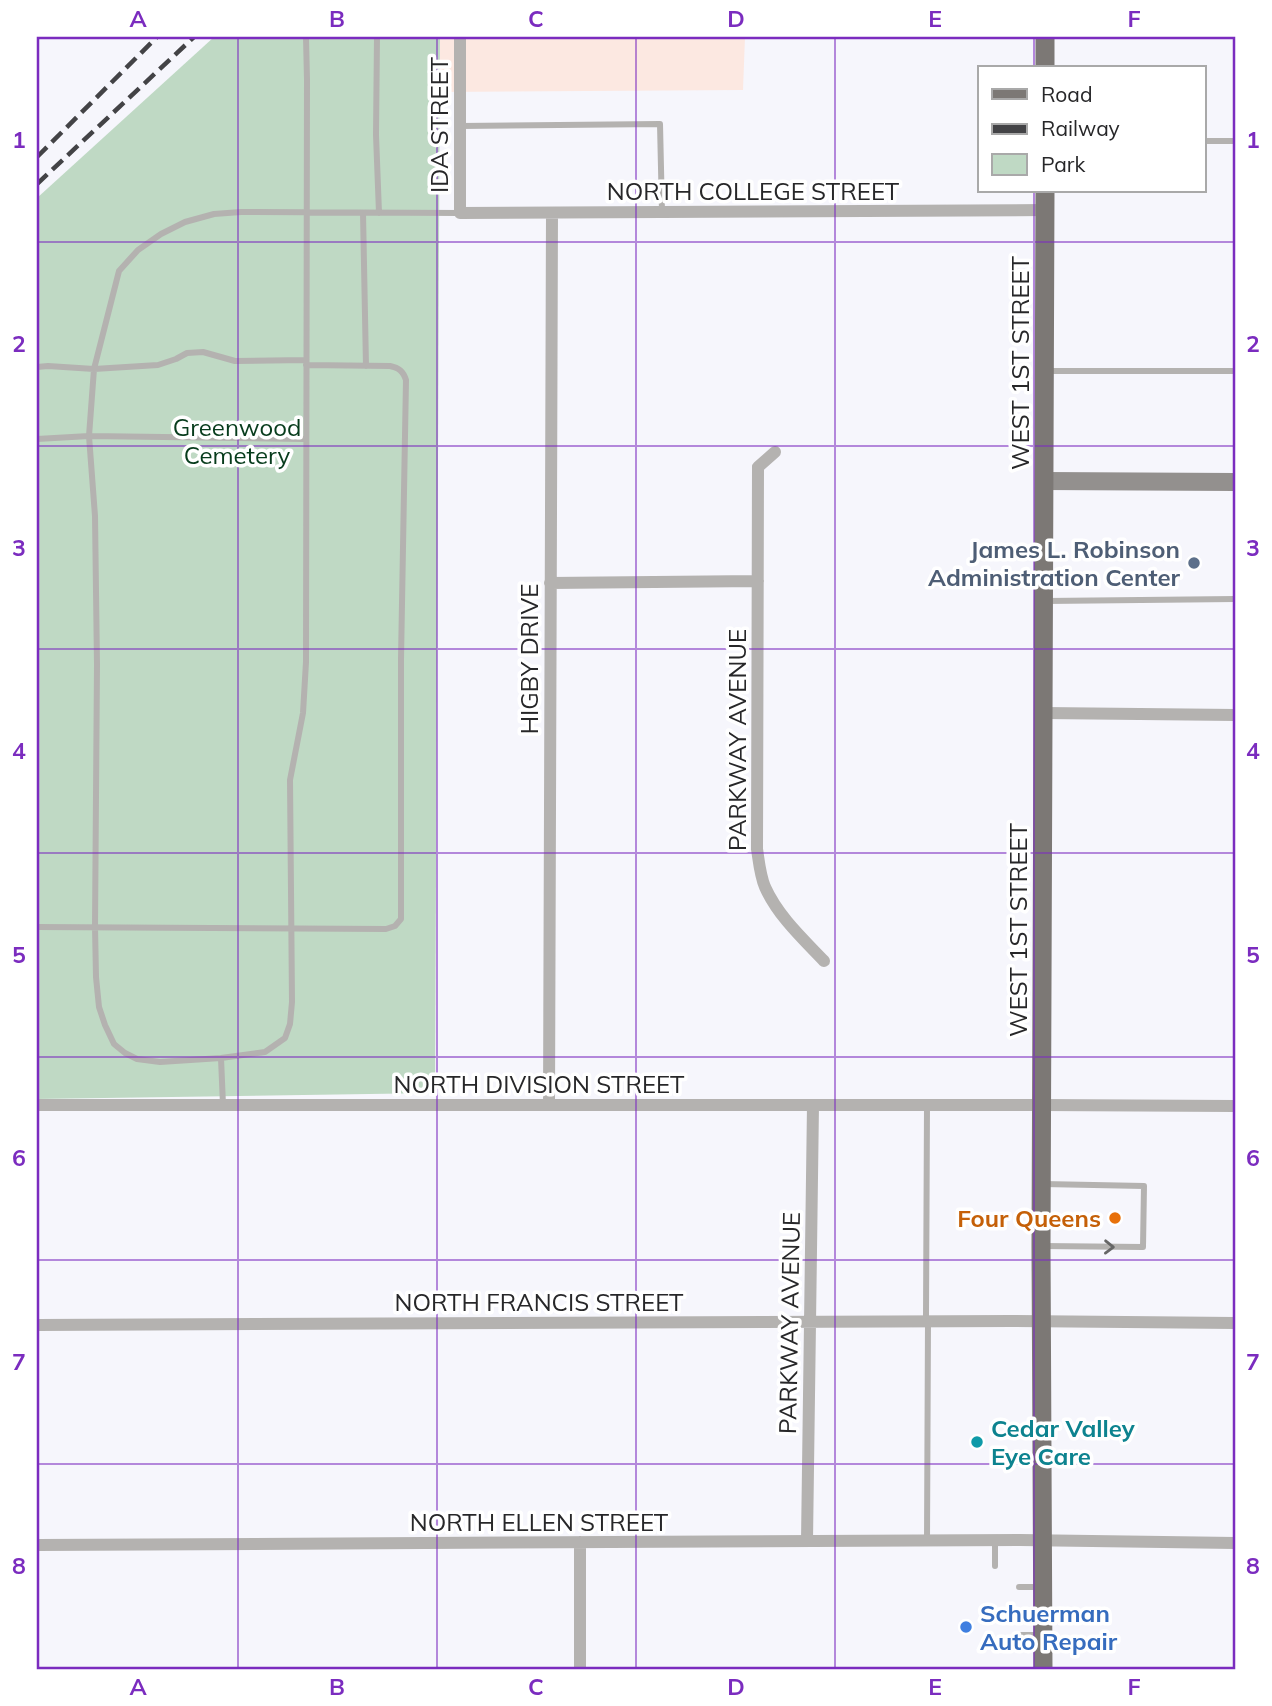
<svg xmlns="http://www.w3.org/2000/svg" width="1272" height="1706" font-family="Mulish,sans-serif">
  <rect width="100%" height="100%" fill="#f6f6fc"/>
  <path fill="#fce8e1" d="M 440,37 L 745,37 L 743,90 L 440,92 Z"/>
  <path fill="#bfd9c4" d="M 214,37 L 440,37 L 435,1093 L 37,1099 L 37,198 Z"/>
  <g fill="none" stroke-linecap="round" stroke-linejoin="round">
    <path stroke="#b4b2b0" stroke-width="6" d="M 306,37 L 307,80 L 306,662 L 303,713 L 290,780 L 292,1002 L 290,1024 L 285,1038 L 265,1052 L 221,1058 L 160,1062 L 137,1059 L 125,1053 L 114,1044 L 105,1025 L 99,1007 L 96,977 L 95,927 L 97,665 L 95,516 L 89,436 L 94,369 L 119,271 L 138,250 L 161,234 L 185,222 L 214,214 L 241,212 L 460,213
      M 377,37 L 376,135 L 379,213
      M 460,126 L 660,124 L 662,212
      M 1204,141 L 1235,141
      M 363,213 L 366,366
      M 37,367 L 48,366 L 94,369 L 158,365 L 176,359 L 187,353 L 203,352 L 235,361 L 306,360
      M 1046,371 L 1235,371
      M 37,439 L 89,436 L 306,439
      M 1046,601 L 1235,599
      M 37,927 L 386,929 L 395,926 L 401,919 L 401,659 L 406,380 C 403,371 399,368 390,366 L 306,365
      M 221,1058 L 223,1105
      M 927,1106 L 926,1316 L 928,1321 L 927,1541
      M 1042,1246 L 1143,1247 L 1144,1186 L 1043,1184
      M 995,1566 L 995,1541
      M 1019,1587 L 1038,1587
      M 1019,1635 L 1041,1635"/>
    <path stroke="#b4b2b0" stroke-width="12" d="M 460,37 L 460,213 L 1046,210
      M 775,452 L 758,467 L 757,849 C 759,862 760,875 765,887 C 778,916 803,939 824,961
      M 550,583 L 758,581
      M 1044,713 L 1235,715
      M 37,1105 L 1041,1105 L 1235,1106
      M 549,1105 L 552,213
      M 37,1325 L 1012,1321 L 1235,1323
      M 807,1541 L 813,1105
      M 37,1545 L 1020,1540 L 1235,1543
      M 580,1669 L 580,1542"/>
    <path stroke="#93908e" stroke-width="18" d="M 1044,481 L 1235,482"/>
    <path stroke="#7c7875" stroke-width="19" d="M 1045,37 L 1045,68
      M 1043,1669 L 1041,1246 L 1045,191"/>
    <path stroke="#434346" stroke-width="4.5" stroke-dasharray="14 7" stroke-linecap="butt" d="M 37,157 L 157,37
      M 37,184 L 194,37"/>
  </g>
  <defs><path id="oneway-chevron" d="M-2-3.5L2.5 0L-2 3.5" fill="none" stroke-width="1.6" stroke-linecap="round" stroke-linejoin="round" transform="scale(1.75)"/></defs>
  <use stroke="#666" href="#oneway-chevron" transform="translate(1109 1247) rotate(1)"/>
  <path fill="none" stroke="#7b2cbf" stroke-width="2" stroke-opacity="0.55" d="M 238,37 L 238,1669M 437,37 L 437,1669M 636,37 L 636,1669M 835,37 L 835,1669M 1034,37 L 1034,68M 1034,191 L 1034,1669M 37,242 L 1235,242M 37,446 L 1235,446M 37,649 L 1235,649M 37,853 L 1235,853M 37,1057 L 1235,1057M 37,1260 L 1235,1260M 37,1464 L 1235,1464"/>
  <circle fill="#5c6f8a" stroke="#fff" stroke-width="2.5" cx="1194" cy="563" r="7"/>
  <circle fill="#e8710a" stroke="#fff" stroke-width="2.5" cx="1115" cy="1218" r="7"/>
  <circle fill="#0f9aa8" stroke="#fff" stroke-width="2.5" cx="977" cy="1442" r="7"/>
  <circle fill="#3f7fe0" stroke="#fff" stroke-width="2.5" cx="966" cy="1627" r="7"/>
  <g text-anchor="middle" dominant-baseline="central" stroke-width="7" stroke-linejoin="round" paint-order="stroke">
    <g font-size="24" fill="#272729" stroke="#fff">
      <text transform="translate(439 125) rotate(-90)">IDA STREET</text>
      <text x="753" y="191">NORTH COLLEGE STREET</text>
      <text transform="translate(1020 363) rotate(-90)">WEST 1ST STREET</text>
      <text transform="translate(529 659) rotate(-90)">HIGBY DRIVE</text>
      <text transform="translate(737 740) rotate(-90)">PARKWAY AVENUE</text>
      <text transform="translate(1018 930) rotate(-90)">WEST 1ST STREET</text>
      <text x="539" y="1084">NORTH DIVISION STREET</text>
      <text x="539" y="1302">NORTH FRANCIS STREET</text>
      <text transform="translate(789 1323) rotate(-89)">PARKWAY AVENUE</text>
      <text x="539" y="1522">NORTH ELLEN STREET</text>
    </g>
    <g font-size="24" fill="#073c1c" stroke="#fff">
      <text x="237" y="427">Greenwood<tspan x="237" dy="28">Cemetery</tspan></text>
    </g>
    <g font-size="24" font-weight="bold" fill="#4e5e75" stroke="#fff" text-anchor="end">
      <text x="1180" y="549">James L. Robinson<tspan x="1180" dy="28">Administration Center</tspan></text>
    </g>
    <g font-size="24" font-weight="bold" fill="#c56008" stroke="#fff" text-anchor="end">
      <text x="1101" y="1218">Four Queens</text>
    </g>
    <g font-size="24" font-weight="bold" fill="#0d838f" stroke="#fff" text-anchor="start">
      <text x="991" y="1428">Cedar Valley<tspan x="991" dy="28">Eye Care</tspan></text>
    </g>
    <g font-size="24" font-weight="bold" fill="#366cbe" stroke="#fff" text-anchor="start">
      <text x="980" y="1613">Schuerman<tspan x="980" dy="28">Auto Repair</tspan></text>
    </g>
  </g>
  <rect width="1272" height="1706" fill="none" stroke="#ffffff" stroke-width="77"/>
  <rect x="978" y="66" width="228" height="126" fill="#ffffff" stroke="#a9a9a9" stroke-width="2"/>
  <rect x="992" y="89" width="35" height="10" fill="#7c7875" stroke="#a9a9a9" stroke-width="2"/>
  <text x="1041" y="102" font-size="21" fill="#272729">Road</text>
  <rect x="992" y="124" width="35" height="10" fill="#434346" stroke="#a9a9a9" stroke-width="2"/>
  <text x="1041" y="136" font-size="21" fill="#272729">Railway</text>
  <rect x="992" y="154" width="35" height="21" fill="#bfd9c4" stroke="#a9a9a9" stroke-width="2"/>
  <text x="1041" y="172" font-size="21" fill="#272729">Park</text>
  <rect x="38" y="38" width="1196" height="1630" fill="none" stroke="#7b2cbf" stroke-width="2.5"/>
  <g font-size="23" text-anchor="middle" font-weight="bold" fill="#7b2cbf">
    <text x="138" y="27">A</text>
    <text x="337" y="27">B</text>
    <text x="536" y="27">C</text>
    <text x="736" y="27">D</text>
    <text x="935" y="27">E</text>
    <text x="1134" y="27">F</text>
    <text x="19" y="148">1</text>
    <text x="1253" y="148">1</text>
    <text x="19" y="352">2</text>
    <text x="1253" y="352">2</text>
    <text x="19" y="556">3</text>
    <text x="1253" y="556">3</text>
    <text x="19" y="759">4</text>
    <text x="1253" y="759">4</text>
    <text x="19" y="963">5</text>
    <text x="1253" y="963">5</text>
    <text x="19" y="1166">6</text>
    <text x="1253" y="1166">6</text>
    <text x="19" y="1370">7</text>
    <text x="1253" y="1370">7</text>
    <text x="19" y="1574">8</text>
    <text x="1253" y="1574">8</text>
    <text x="138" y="1695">A</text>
    <text x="337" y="1695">B</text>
    <text x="536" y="1695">C</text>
    <text x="736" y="1695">D</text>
    <text x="935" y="1695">E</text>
    <text x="1134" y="1695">F</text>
  </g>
</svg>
